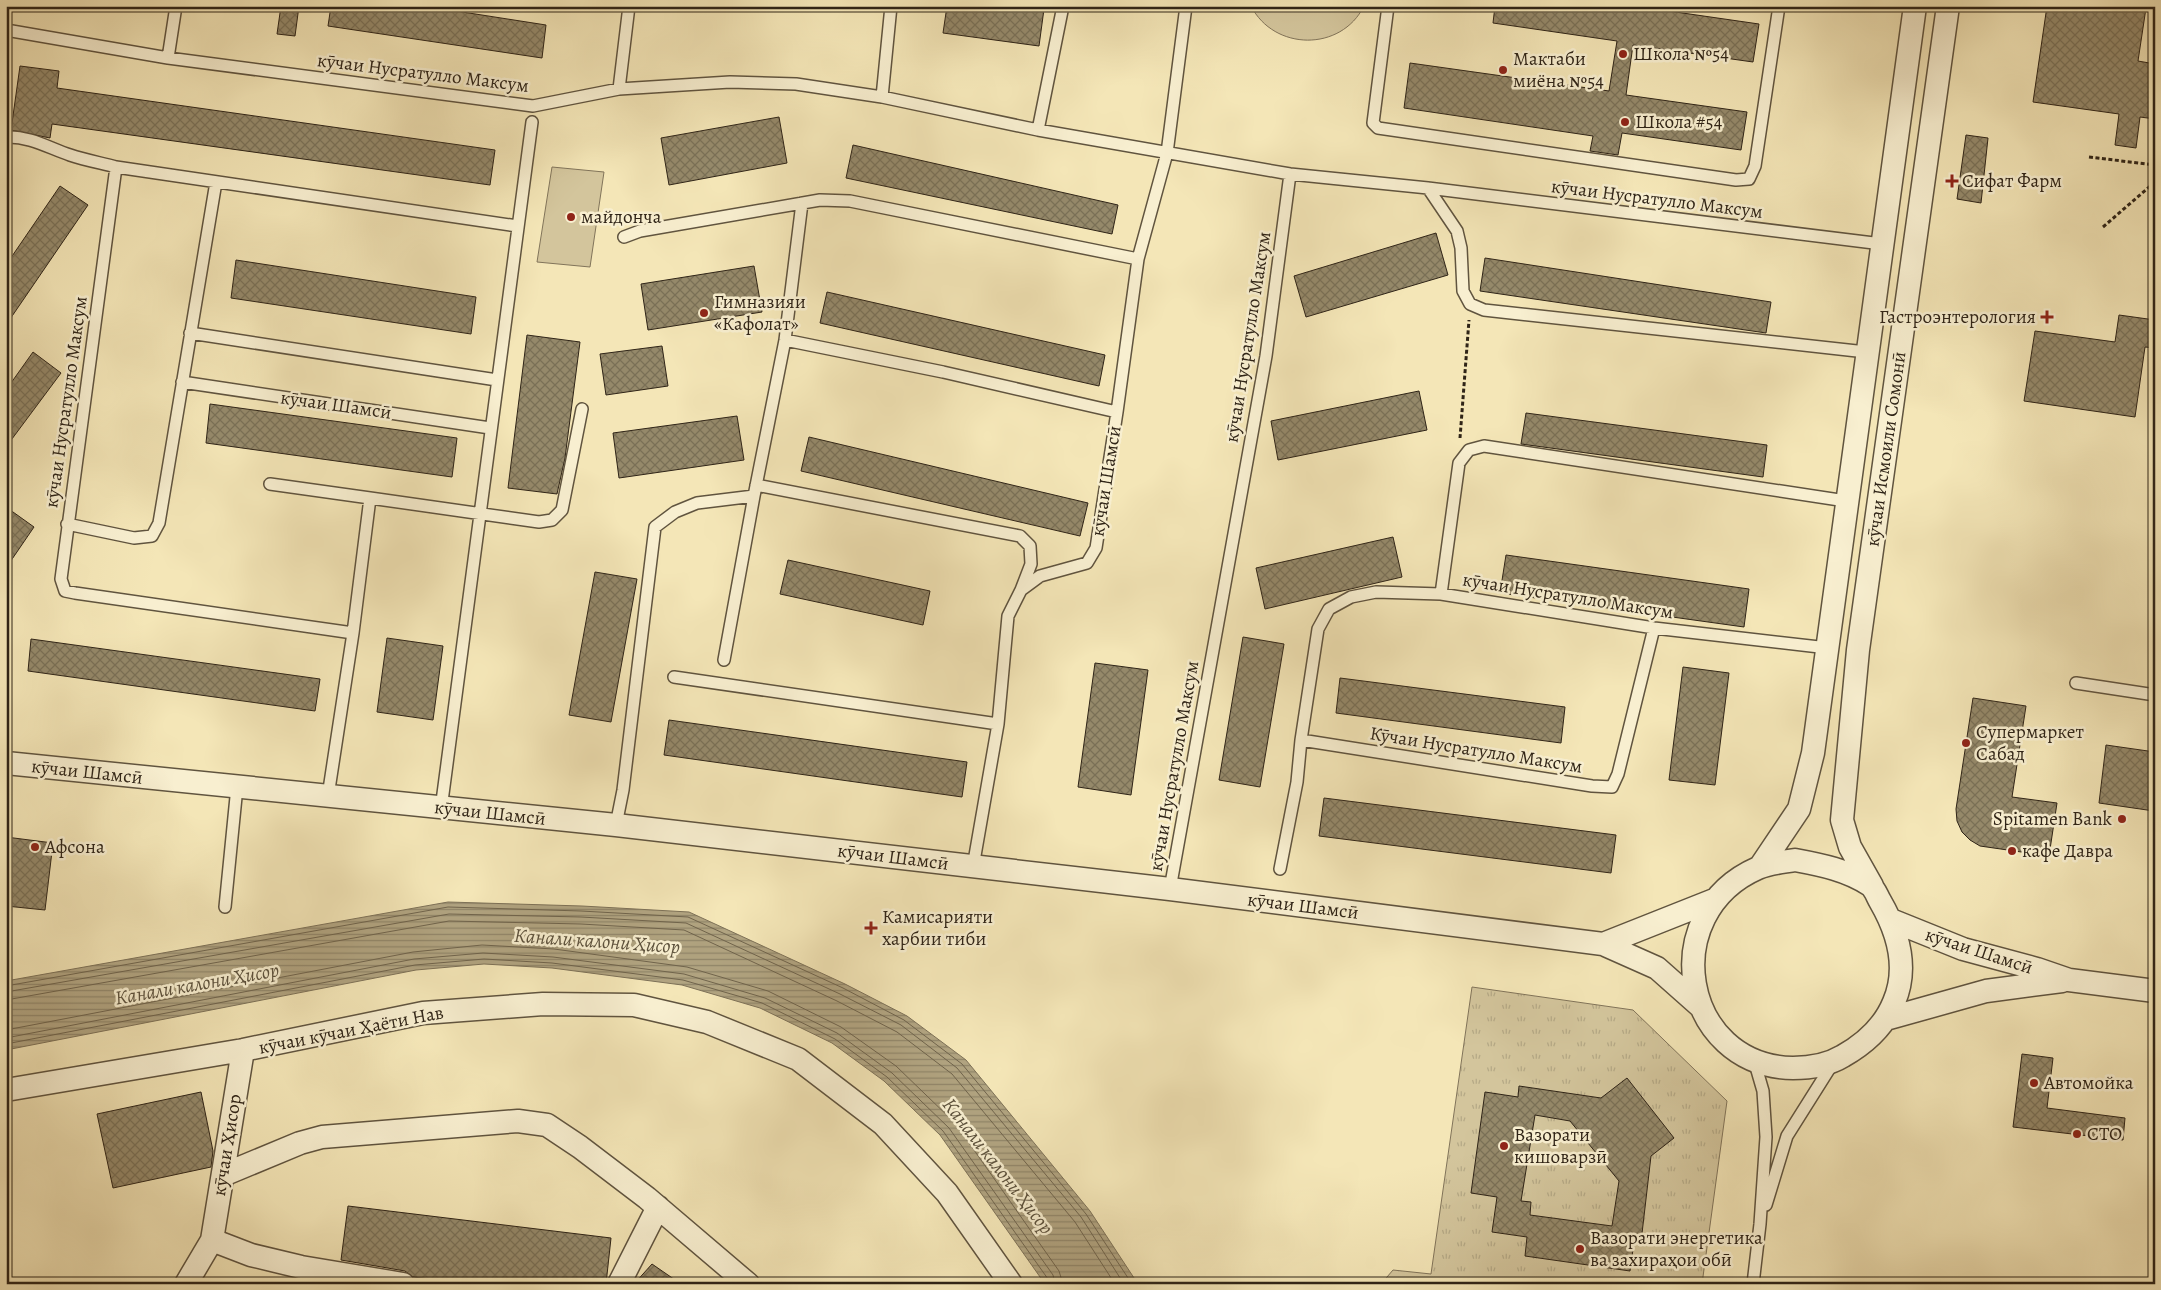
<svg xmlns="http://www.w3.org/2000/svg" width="2161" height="1290" font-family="Alegreya,serif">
  <defs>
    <pattern id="grass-tufts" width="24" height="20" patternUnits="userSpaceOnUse" patternTransform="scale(1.25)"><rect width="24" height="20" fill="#d3c59c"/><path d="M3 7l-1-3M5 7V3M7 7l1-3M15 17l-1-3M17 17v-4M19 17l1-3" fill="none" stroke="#b5a986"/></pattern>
    <pattern id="water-rules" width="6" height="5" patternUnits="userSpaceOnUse" patternTransform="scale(1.25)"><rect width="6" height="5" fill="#b1a481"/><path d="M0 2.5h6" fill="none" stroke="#908569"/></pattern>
    <pattern id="building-cross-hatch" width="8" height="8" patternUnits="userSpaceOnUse" patternTransform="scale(1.25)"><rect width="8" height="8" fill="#95896a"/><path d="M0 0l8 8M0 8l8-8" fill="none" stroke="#7a7056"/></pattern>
  </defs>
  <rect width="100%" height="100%" fill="#f4e6b7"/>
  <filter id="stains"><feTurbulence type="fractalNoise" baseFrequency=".004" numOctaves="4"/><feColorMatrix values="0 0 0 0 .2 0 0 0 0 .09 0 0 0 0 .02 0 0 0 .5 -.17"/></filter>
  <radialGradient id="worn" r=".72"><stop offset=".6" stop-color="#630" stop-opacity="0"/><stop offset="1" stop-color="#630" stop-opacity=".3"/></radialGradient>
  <path fill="url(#grass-tufts)" stroke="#81745a" d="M 1472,987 L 1633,1010 L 1727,1101 L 1702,1284 L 1381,1284 L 1393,1270 L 1431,1274 Z"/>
  <path fill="#d3c59c" stroke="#81745a" d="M 1251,6 L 1364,6 C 1341,52 1274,51 1251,6 Z
    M 552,167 L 604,172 L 590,267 L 537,262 Z"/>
  <path fill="url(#water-rules)" stroke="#7d7157" d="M 448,902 L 582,906 L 689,912 L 845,984 L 907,1016 L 966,1060 L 1090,1211 L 1138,1284 L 1045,1284 L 940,1135 L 884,1081 L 832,1043 L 760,1008 L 682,985 L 552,968 L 484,964 L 416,970 L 6,1050 L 6,981 Z"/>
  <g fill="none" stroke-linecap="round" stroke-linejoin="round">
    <path stroke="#70644c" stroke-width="1" d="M 6,986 L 448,907 L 581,911 L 688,917 L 843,988 L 904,1020 L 962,1064 L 1086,1214 L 1132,1284
      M 6,992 L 449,914 L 581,917 L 686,923 L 840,994 L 901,1025 L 957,1068 L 1081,1217 L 1124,1284
      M 6,1000 L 449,921 L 581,924 L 684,930 L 837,1001 L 897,1032 L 952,1074 L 1075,1222 L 1115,1284
      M 6,1030 L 413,952 L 482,945 L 554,949 L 687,967 L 768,991 L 841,1027 L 896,1066 L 955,1123 L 1059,1271 L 1063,1284
      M 6,1038 L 414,959 L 483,953 L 553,957 L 684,974 L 765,998 L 837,1033 L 892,1073 L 949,1128 L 1053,1275 L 1055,1284
      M 6,1044 L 415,965 L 484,959 L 552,963 L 683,980 L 762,1003 L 835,1039 L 887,1077 L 943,1131 L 1048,1279 L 1049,1284"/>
  </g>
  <path fill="url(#building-cross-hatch)" stroke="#2f2417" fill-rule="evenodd" d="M 281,6 L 299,6 L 295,36 L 277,34 Z
    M 331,6 L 424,6 L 546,25 L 542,58 L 328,26 Z
    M 947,6 L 1023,6 L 1044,9 L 1039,46 L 943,33 Z
    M 1495,6 L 1634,6 L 1759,24 L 1753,62 L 1633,45 L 1626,95 L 1747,112 L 1741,150 L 1622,133 L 1618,155 L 1590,151 L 1593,136 L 1404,108 L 1410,63 L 1609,91 L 1617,41 L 1493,23 Z
    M 2047,6 L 2146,8 L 2138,61 L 2155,64 L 2155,119 L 2140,117 L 2136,148 L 2115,145 L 2119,114 L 2033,102 Z
    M 20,66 L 59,71 L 57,88 L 495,150 L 490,185 L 52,124 L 50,138 L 11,130 Z
    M 779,117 L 787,163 L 669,185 L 661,138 Z
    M 1966,135 L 1988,138 L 1981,203 L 1957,199 Z
    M 853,145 L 1118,205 L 1112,234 L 846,178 Z
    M 60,186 L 88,205 L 6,325 L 6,265 Z
    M 1436,233 L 1448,275 L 1306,317 L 1294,276 Z
    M 1485,258 L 1771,302 L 1766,333 L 1480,291 Z
    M 236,260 L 476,297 L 471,334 L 231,298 Z
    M 754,266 L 762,312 L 648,330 L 641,284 Z
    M 827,292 L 1105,355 L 1099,386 L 820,323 Z
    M 2119,315 L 2155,320 L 2155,348 L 2145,347 L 2135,417 L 2024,401 L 2035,331 L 2115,342 Z
    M 527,335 L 580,342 L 565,458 L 557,494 L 508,488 Z
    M 662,346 L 668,386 L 606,395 L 600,354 Z
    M 33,352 L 61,373 L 6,447 L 6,390 Z
    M 1419,391 L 1427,430 L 1278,460 L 1271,421 Z
    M 210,404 L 457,438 L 452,477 L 206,443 Z
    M 1526,413 L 1767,445 L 1763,477 L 1521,444 Z
    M 737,416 L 744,460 L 619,478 L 613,433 Z
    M 809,437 L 1088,503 L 1080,536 L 801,471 Z
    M 6,507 L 34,527 L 6,568 Z
    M 1393,537 L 1402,577 L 1265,609 L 1256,568 Z
    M 1506,555 L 1749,589 L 1744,627 L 1500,593 Z
    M 788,560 L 930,591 L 923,625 L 780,594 Z
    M 595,572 L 637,579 L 611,722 L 569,715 Z
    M 1243,637 L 1284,644 L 1260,787 L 1219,780 Z
    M 387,638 L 443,646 L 433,720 L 377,712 Z
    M 31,639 L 320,679 L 315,711 L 28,671 Z
    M 1095,663 L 1148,670 L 1131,795 L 1078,787 Z
    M 1683,667 L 1729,673 L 1715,785 L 1669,780 Z
    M 1340,678 L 1565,707 L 1561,743 L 1336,713 Z
    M 1973,698 L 2026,706 L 2012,797 L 2057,803 L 2049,856 L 1980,846 L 1970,840 L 1962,832 L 1957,821 L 1956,809 Z
    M 669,720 L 967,762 L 962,797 L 664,755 Z
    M 2106,745 L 2155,752 L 2154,811 L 2099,803 Z
    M 1324,798 L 1616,835 L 1611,873 L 1319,836 Z
    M 6,837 L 53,843 L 45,910 L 6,906 Z
    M 2022,1054 L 2053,1058 L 2047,1108 L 2125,1118 L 2123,1140 L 2013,1127 Z
    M 1627,1078 L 1674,1138 L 1651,1156 L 1641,1242 L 1634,1242 L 1630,1271 L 1525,1256 L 1527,1237 L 1492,1232 L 1497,1197 L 1471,1193 L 1485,1092 L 1518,1097 L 1519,1086 L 1601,1098 ZM 1535,1115 L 1570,1121 L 1619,1181 L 1612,1226 L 1530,1215 L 1531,1202 L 1521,1201 Z
    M 201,1092 L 213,1151 L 211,1167 L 113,1188 L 97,1114 Z
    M 348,1206 L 611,1238 L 606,1284 L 473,1284 L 413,1277 L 405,1271 L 341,1260 Z
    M 652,1264 L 681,1284 L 634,1284 Z"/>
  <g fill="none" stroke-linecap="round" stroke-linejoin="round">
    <g stroke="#60543f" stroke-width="14">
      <path id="lane" d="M 1388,6 L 1373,123 L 1378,128 L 1736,180 L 1749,179 L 1755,166 L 1779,6
        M 6,30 L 168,58 L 533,106 L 619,89 L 730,82 L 796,84 L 882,97 L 1038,130 L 1290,174 L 1428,188 L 1882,244
        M 168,58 L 176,6
        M 619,89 L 629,6
        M 882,97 L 891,6
        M 1038,130 L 1063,6
        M 6,137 C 30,136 49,148 70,155 C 85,160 101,163 116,167
        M 1428,188 L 1457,231 L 1461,248 L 1463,291 L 1470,304 L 1484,310 L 1866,352
        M 624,237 L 640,231 L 820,200 L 850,201 L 1138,259
        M 190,333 L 497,380
        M 785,340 L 943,372 L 1117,412 L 1096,548 L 1087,563 L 1040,576 L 1021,590 L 1008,616 L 998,724 L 973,867
        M 182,382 L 490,428
        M 1117,412 L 1138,259 L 1167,153 L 1186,6
        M 270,484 L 370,498 L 353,633
        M 756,485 L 1020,536 L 1030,546 L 1031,564 L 1021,590
        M 370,498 L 539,522 L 552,520 L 562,510 L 582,409
        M 67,524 L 134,538 L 152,536 L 159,523 L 216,182
        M 1828,648 L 1654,628 L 1441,594 L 1459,463 L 1469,450 L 1484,446 L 1846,501
        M 724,660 L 754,496 L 785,340 L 802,203
        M 674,677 L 998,724
        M 2076,683 L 2155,695
        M 1301,740 L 1318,629 L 1329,609 L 1351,597 L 1376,592 L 1441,594
        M 328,796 L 353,633 L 75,593 L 65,591 L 61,579 L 116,167 L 517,226
        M 441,809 L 532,122
        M 616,825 L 623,790 L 655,527 L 675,512 L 697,503 L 754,496
        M 1280,869 L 1297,782 L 1301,740 L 1592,786 L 1612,787 L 1618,774 L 1654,628
        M 1170,889 L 1266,356 L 1290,174
        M 225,907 L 237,787
        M 1766,1205 L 1787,1136 L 1833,1063
        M 1753,1284 L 1760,1224 L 1766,1137 L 1763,1091 L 1754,1060"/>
    </g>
    <g stroke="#60543f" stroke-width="25">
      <path id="street" d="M 6,763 L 616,825 L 1170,889 L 1603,944 L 1657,968 L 1701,1007
        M 1795,860 C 1822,865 1847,870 1870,885 C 1875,889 1877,896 1880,901 C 1898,932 1909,967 1894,1002 C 1884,1027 1866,1043 1843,1056 C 1828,1065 1810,1068 1793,1068 C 1681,1066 1655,913 1758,868 C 1769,863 1784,862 1795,860 Z
        M 1760,867 L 1799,809 L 1813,753 L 1915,6
        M 1872,886 L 1850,847 L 1842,820 L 1858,650 L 1948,6
        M 1891,920 L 1963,949 L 2037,969 L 2069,980 L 2155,991
        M 1603,944 L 1714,900
        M 1886,1019 L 1986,991 L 2062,981
        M 243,1050 L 212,1240 L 251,1255 L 301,1267 L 403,1284
        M 6,1090 L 243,1050 L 423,1013 L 543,1004 L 634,1005 L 707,1022 L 798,1059 L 883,1124 L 947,1193 L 1011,1284
        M 223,1175 L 300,1143 L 322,1137 L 518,1121 L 547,1125 L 580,1147 L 647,1198 L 748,1284
        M 186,1284 L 212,1240
        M 619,1284 L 658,1207"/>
    </g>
    <path stroke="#2f2417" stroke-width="3" stroke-dasharray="4 2.5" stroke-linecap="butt" d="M 2089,157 L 2155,165
      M 2103,227 L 2155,182
      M 1460,438 L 1469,320"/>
    <use href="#lane" stroke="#f8efd0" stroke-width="11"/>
    <use href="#street" stroke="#f8efd0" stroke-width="22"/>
  </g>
  <g fill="#8f2418" stroke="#f8efd0" stroke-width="2">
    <circle cx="1623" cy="54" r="5"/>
    <circle cx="1503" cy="70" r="5"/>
    <circle cx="1625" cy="122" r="5"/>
    <path d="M1949.5 173.5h5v5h5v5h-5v5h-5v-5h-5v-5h5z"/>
    <circle cx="571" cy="217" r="5"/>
    <circle cx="704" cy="313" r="5"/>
    <path d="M2044.5 309.5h5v5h5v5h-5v5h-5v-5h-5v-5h5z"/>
    <circle cx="1966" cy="743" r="5"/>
    <circle cx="2122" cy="819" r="5"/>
    <circle cx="35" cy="847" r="5"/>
    <circle cx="2012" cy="851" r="5"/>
    <path d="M868.5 920.5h5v5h5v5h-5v5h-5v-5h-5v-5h5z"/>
    <circle cx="2034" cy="1083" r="5"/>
    <circle cx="2077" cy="1134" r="5"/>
    <circle cx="1504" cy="1146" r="5"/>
    <circle cx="1580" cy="1249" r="5"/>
  </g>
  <g text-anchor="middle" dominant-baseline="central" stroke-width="5" stroke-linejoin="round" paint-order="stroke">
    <g font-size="19" fill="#2f2417" stroke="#f8efd0" text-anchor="start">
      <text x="1633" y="54">Школа №54</text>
      <text x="1513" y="59">Мактаби<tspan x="1513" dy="22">миёна №54</tspan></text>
      <text x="1635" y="122">Школа #54</text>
      <text x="1962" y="181">Сифат Фарм</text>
      <text x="581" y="217">майдонча</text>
      <text x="714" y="302">Гимназияи<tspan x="714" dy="22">«Кафолат»</tspan></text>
      <text x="2036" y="317" text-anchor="end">Гастроэнтерология</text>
      <text x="1976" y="732">Супермаркет<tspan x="1976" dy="22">Сабад</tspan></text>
      <text x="2112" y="819" text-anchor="end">Spitamen Bank</text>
      <text x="45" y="847">Афсона</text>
      <text x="2022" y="851">кафе Давра</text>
      <text x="882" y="917">Камисарияти<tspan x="882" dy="22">харбии тиби</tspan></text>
      <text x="2044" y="1083">Автомойка</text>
      <text x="2087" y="1134">СТО</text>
      <text x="1514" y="1135">Вазорати<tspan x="1514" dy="22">кишоварзӣ</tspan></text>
      <text x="1590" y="1238">Вазорати энергетика<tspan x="1590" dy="22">ва захираҳои обӣ</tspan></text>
    </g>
    <g font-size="19" fill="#2f2417" stroke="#f8efd0">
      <text transform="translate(423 73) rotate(7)">кӯчаи Нусратулло Максум</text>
      <text transform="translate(1657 199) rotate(7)">кӯчаи Нусратулло Максум</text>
      <text transform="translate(1248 337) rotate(-81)">кӯчаи Нусратулло Максум</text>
      <text transform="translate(66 402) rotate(-82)">кӯчаи Нусратулло Максум</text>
      <text transform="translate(336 405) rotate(8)">кӯчаи Шамсӣ</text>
      <text transform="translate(1886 449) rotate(-82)">кӯчаи Исмоили Сомонӣ</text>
      <text transform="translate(1106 481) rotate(-81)">кӯчаи Шамсӣ</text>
      <text transform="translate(1568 596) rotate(9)">кӯчаи Нусратулло Максум</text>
      <text transform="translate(1476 750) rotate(9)">Кӯчаи Нусратулло Максум</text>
      <text transform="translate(1174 766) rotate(-80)">кӯчаи Нусратулло Максум</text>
      <text transform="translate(87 772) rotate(6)">кӯчаи Шамсӣ</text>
      <text transform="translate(490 813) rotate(6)">кӯчаи Шамсӣ</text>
      <text transform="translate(893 857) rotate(7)">кӯчаи Шамсӣ</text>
      <text transform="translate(1303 906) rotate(7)">кӯчаи Шамсӣ</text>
      <text transform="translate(1979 951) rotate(18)">кӯчаи Шамсӣ</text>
      <text transform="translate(351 1030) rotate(-11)">кӯчаи кӯчаи Ҳаёти Нав</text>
      <text transform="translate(227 1145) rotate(-81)">кӯчаи Ҳисор</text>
    </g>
    <g font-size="20" font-style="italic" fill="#5c513c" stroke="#f8efd0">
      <text transform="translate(597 941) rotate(4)">Канали калони Ҳисор</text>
      <text transform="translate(197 984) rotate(-10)">Канали калони Ҳисор</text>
      <text transform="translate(998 1166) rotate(52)">Канали калони Ҳисор</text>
    </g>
  </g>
  <rect width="2161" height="1290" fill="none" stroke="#f4e6b7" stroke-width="25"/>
  <rect x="8" y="8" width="2146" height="1275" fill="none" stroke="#2f2417" stroke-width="2.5"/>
  <rect x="12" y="12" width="2136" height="1265" fill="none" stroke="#2f2417"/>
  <rect width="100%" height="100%" filter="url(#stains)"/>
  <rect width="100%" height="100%" fill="url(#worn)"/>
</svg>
